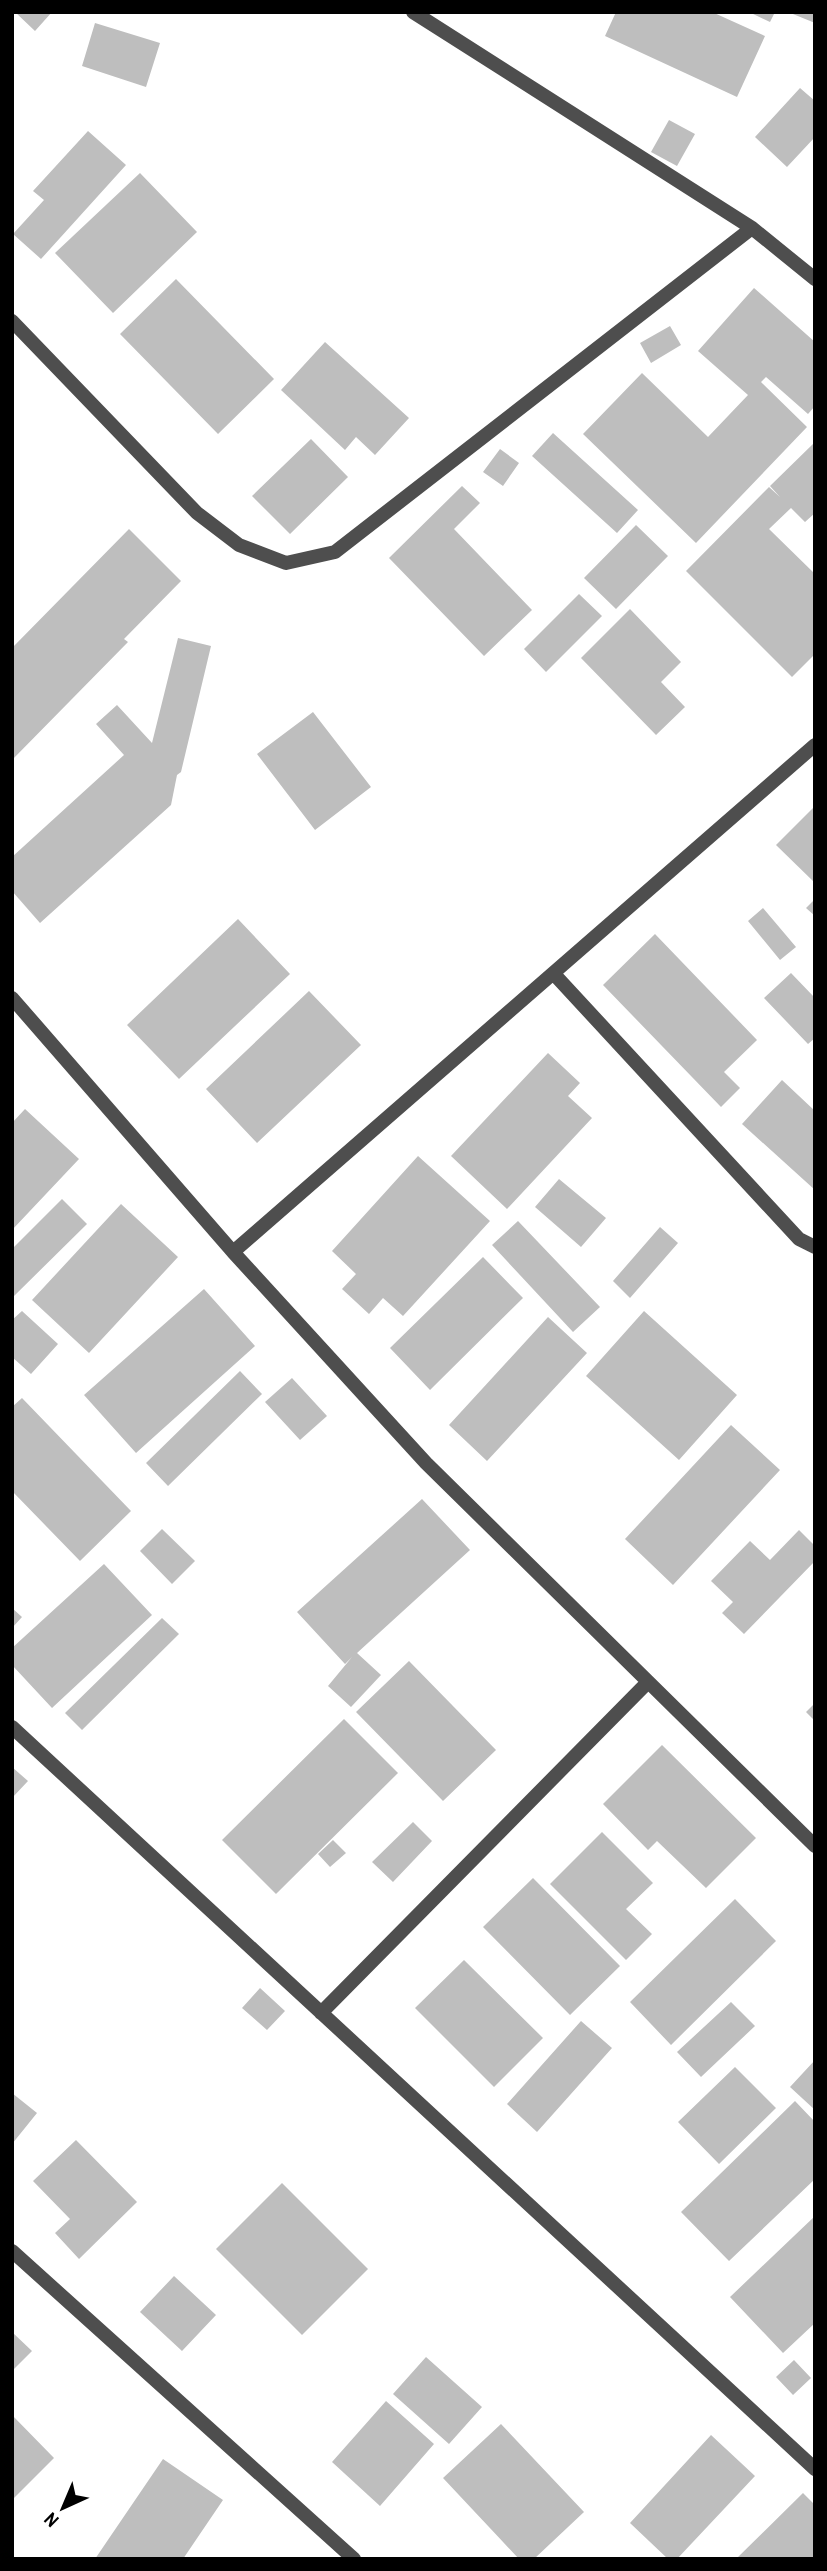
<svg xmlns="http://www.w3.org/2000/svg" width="827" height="2571" font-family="'Archivo Narrow',sans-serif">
  <rect width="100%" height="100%" fill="#fff"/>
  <path fill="#bebebe" d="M 15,12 L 52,12 L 35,31 Z
    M 616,12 L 712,12 L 765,36 L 737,97 L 605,36 Z
    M 749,12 L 775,12 L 770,22 Z
    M 788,12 L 815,12 L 815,23 Z
    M 95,23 L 160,43 L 146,87 L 82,66 Z
    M 800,88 L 815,101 L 815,137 L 787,167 L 755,137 Z
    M 669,120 L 695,134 L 677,166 L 651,152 Z
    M 88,131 L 126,165 L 41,259 L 13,234 L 44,200 L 33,191 Z
    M 140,173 L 197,232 L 113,313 L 55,253 Z
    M 176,279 L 274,379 L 218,434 L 120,334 Z
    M 754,288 L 815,342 L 815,406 L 808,414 L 766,377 L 761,382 L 807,427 L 696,543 L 583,434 L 642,373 L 708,437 L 748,395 L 698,351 Z
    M 670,326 L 681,345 L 651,363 L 640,343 Z
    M 325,342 L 409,418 L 375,455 L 356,437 L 345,450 L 281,390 Z
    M 553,433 L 638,510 L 617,533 L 532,456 Z
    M 311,439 L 348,477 L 290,534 L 252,496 Z
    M 815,442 L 815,513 L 805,522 L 791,508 L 769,529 L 815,574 L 815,654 L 792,677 L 686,571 L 769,487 L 780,497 L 770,486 Z
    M 500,449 L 519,463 L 503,486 L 483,472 Z
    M 462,486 L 480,503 L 454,529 L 532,610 L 484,656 L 389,558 Z
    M 636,525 L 668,556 L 616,609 L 584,578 Z
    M 129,529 L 181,581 L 124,639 L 128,642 L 12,760 L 12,648 Z
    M 579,594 L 602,616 L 546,672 L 524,649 Z
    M 630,609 L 681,662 L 661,682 L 685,707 L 656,735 L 581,658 Z
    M 178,638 L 211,646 L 181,772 L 177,775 L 171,805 L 40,923 L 12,891 L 12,857 L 124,755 L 96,724 L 117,705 L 152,743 Z
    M 313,712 L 371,787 L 315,830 L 257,754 Z
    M 815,806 L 815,883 L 776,845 Z
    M 815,899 L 815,916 L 806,908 Z
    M 763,908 L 796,947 L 780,960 L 748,921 Z
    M 238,919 L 290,974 L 179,1079 L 127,1025 Z
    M 655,934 L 757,1040 L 724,1072 L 740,1088 L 721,1107 L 603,985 Z
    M 791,973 L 815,998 L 815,1038 L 808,1044 L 764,998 Z
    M 309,991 L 361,1045 L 257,1143 L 206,1089 Z
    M 548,1053 L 580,1083 L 568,1096 L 592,1118 L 507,1209 L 451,1156 Z
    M 782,1080 L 815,1111 L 815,1190 L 742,1124 Z
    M 25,1109 L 79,1159 L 12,1230 L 12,1123 Z
    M 418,1156 L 490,1221 L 403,1316 L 383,1298 L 369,1314 L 342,1289 L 356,1274 L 332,1251 Z
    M 559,1179 L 606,1218 L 581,1247 L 535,1207 Z
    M 62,1199 L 87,1224 L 12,1298 L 12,1249 Z
    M 121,1204 L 178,1257 L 89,1353 L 32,1300 Z
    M 518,1221 L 600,1307 L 573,1332 L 492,1245 Z
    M 660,1227 L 678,1243 L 630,1298 L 613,1281 Z
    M 483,1257 L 523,1298 L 430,1390 L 390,1348 Z
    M 204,1289 L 255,1346 L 136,1453 L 84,1395 Z
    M 22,1311 L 58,1344 L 31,1374 L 12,1357 L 12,1320 Z
    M 644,1311 L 737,1395 L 679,1460 L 586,1376 Z
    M 548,1317 L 587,1353 L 487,1461 L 449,1425 Z
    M 240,1371 L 262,1394 L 168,1486 L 146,1463 Z
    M 292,1378 L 327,1416 L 300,1440 L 265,1402 Z
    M 22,1398 L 131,1511 L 80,1561 L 12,1491 L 12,1407 Z
    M 731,1425 L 780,1470 L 673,1585 L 625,1539 Z
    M 422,1499 L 470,1550 L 357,1653 L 381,1675 L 351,1707 L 328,1686 L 352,1657 L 345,1664 L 297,1612 Z
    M 162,1529 L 195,1561 L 172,1584 L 140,1551 Z
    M 799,1530 L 815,1546 L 815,1561 L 744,1634 L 722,1613 L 733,1602 L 711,1581 L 750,1541 L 770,1560 Z
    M 104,1564 L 152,1615 L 52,1708 L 12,1665 L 12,1648 Z
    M 12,1608 L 22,1617 L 12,1628 Z
    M 162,1618 L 179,1634 L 82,1730 L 65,1713 Z
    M 409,1661 L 496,1750 L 443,1801 L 356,1712 Z
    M 815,1703 L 815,1721 L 806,1712 Z
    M 344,1719 L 398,1773 L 276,1894 L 222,1840 Z
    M 662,1745 L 756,1838 L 706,1888 L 657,1841 L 648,1850 L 603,1804 Z
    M 12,1767 L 28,1781 L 12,1798 Z
    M 413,1822 L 432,1841 L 393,1882 L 372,1862 Z
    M 602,1832 L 653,1883 L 626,1909 L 652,1934 L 626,1960 L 550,1884 Z
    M 333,1840 L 346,1853 L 330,1867 L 318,1854 Z
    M 533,1878 L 620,1966 L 570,2015 L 483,1927 Z
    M 735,1899 L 776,1941 L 671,2045 L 630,2002 Z
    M 464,1960 L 543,2038 L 494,2087 L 415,2008 Z
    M 260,1988 L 285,2011 L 267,2030 L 242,2008 Z
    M 731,2002 L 755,2026 L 701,2077 L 677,2052 Z
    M 581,2021 L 612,2048 L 537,2132 L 507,2104 Z
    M 815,2060 L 815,2110 L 790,2087 Z
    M 735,2067 L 776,2108 L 719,2164 L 678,2122 Z
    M 12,2093 L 37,2113 L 12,2144 Z
    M 795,2101 L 815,2122 L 815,2179 L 729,2261 L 681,2212 Z
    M 76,2140 L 137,2202 L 79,2259 L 55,2233 L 70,2219 L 33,2181 Z
    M 282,2183 L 368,2269 L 302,2335 L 216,2249 Z
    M 815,2216 L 815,2323 L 783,2353 L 730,2297 Z
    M 174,2276 L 216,2315 L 182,2351 L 140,2312 Z
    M 12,2332 L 32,2351 L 12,2371 Z
    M 426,2357 L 482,2407 L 449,2444 L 393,2394 Z
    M 794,2360 L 811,2378 L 793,2395 L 776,2377 Z
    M 386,2401 L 434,2444 L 380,2506 L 332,2462 Z
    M 12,2415 L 54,2458 L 12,2500 Z
    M 501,2424 L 584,2512 L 534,2559 L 519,2559 L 443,2478 Z
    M 711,2435 L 755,2476 L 677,2559 L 668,2559 L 630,2523 Z
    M 163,2459 L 223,2500 L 183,2559 L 95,2559 Z
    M 803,2493 L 815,2505 L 815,2559 L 736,2559 Z"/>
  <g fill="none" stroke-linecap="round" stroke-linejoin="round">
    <path stroke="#4e4e4e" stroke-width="14" d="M 413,12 L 752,228 L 815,279
      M 12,321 L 197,513 L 239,545 L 286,563 L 335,552 L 752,228
      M 554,974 L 799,1239 L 815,1247
      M 12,998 L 233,1252 L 426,1463 L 815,1846
      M 233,1252 L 815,745
      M 12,1727 L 815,2469
      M 321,2013 L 648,1682
      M 12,2251 L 354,2559"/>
  </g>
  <rect width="827" height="2571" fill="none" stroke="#000000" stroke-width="28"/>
  <g transform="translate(63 2508) rotate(224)" stroke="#ffffff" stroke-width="5" paint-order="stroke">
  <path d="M0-5L12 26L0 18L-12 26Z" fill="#000000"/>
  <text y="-10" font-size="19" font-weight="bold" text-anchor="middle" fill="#000000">N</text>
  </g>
</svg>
